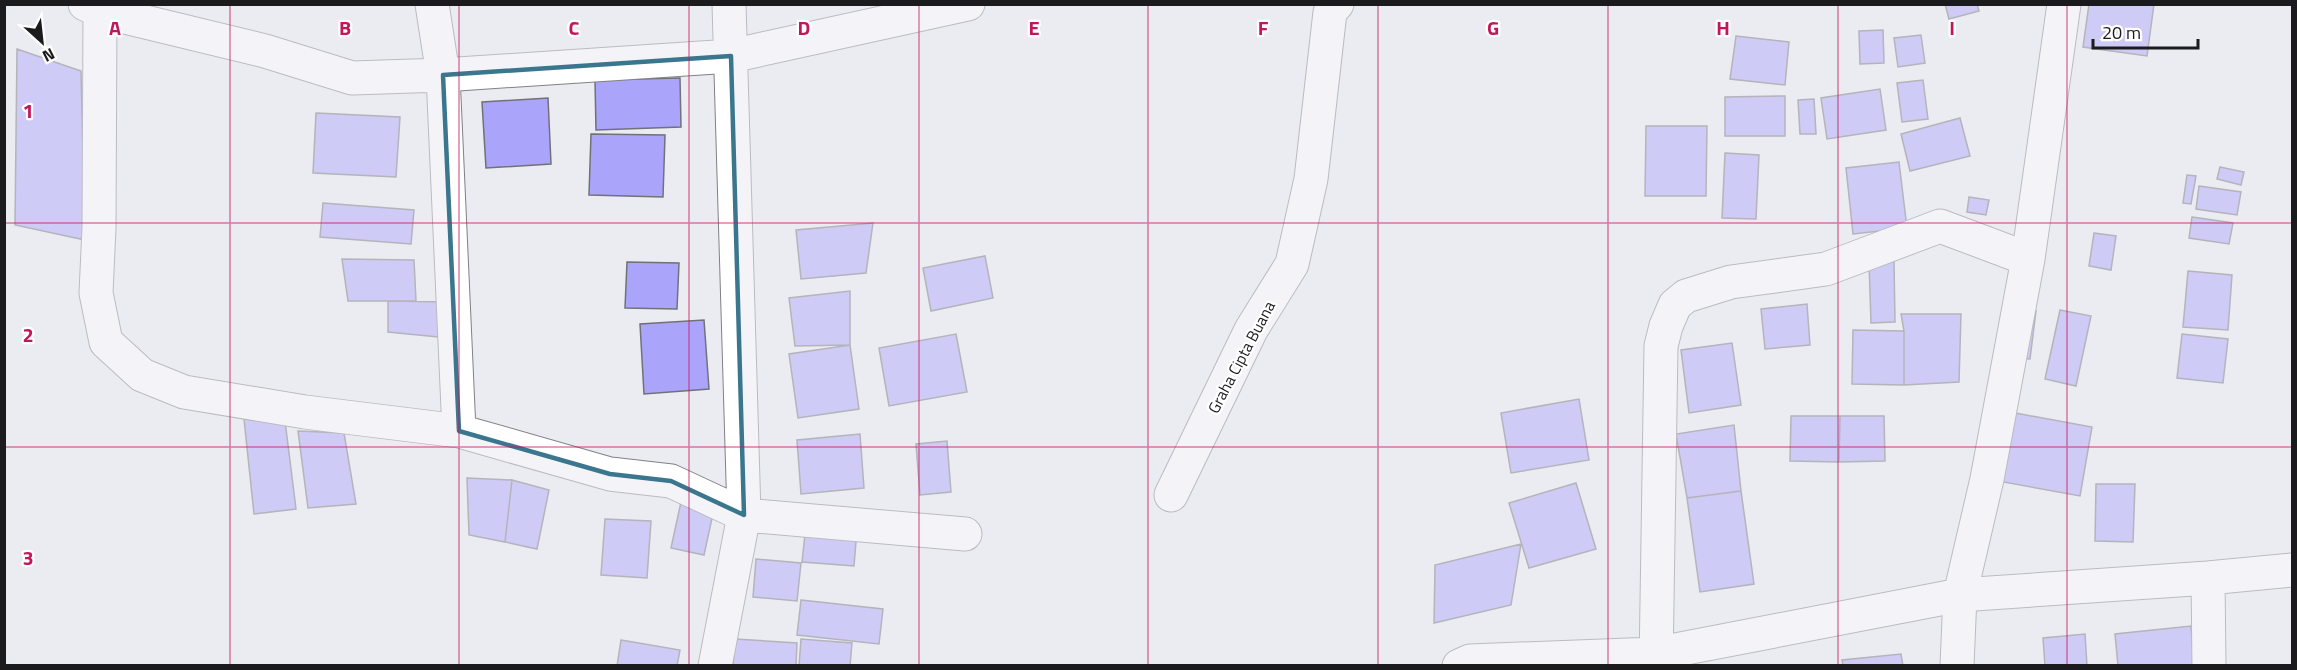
<svg xmlns="http://www.w3.org/2000/svg" width="2297" height="670" font-family="'Titillium Web',sans-serif">
  <rect width="100%" height="100%" fill="#ebebf2"/>
  <path fill="#aba4fb" stroke="#717177" stroke-width="1.5" d="M 1945,4 L 1977,4 L 1979,11 L 1949,19 Z
    M 2089,4 L 2154,4 L 2147,56 L 2083,47 Z
    M 1883,30 L 1884,63 L 1860,64 L 1859,31 Z
    M 1921,35 L 1925,63 L 1898,67 L 1894,38 Z
    M 1736,36 L 1789,42 L 1785,85 L 1730,79 Z
    M 17,49 L 81,71 L 85,240 L 15,225 Z
    M 680,78 L 681,127 L 596,130 L 595,80 Z
    M 1923,80 L 1928,119 L 1902,122 L 1897,83 Z
    M 1880,89 L 1886,130 L 1827,139 L 1821,98 Z
    M 1785,96 L 1785,136 L 1725,136 L 1725,97 Z
    M 548,98 L 551,164 L 486,168 L 482,102 Z
    M 1814,99 L 1816,134 L 1800,134 L 1798,100 Z
    M 316,113 L 400,117 L 396,177 L 313,173 Z
    M 1960,118 L 1970,156 L 1910,171 L 1901,134 Z
    M 1646,126 L 1707,126 L 1706,196 L 1645,196 Z
    M 591,134 L 665,135 L 663,197 L 589,195 Z
    M 1725,153 L 1759,155 L 1756,219 L 1722,218 Z
    M 1899,162 L 1907,228 L 1853,234 L 1846,168 Z
    M 2220,167 L 2244,172 L 2241,185 L 2217,179 Z
    M 2187,175 L 2196,176 L 2191,204 L 2183,203 Z
    M 2199,186 L 2241,192 L 2237,215 L 2196,209 Z
    M 1969,197 L 1989,200 L 1986,215 L 1967,212 Z
    M 323,203 L 414,210 L 411,244 L 320,237 Z
    M 2192,217 L 2233,223 L 2229,244 L 2189,238 Z
    M 873,223 L 866,273 L 801,279 L 796,230 Z
    M 2094,233 L 2116,236 L 2111,270 L 2089,266 Z
    M 985,256 L 993,298 L 931,311 L 923,268 Z
    M 342,259 L 414,260 L 416,301 L 348,301 Z
    M 1894,261 L 1895,322 L 1871,323 L 1869,262 Z
    M 627,262 L 679,263 L 677,309 L 625,308 Z
    M 2188,271 L 2232,275 L 2228,330 L 2183,327 Z
    M 850,291 L 850,345 L 795,346 L 789,298 Z
    M 388,301 L 449,302 L 448,338 L 388,332 Z
    M 1807,304 L 1810,345 L 1765,349 L 1761,309 Z
    M 2023,309 L 2036,311 L 2030,359 L 2017,358 Z
    M 2060,310 L 2091,316 L 2076,386 L 2045,379 Z
    M 1901,314 L 1961,314 L 1959,382 L 1904,385 L 1904,331 Z
    M 704,320 L 709,389 L 644,394 L 640,324 Z
    M 1853,330 L 1904,331 L 1904,385 L 1852,384 Z
    M 956,334 L 967,392 L 889,406 L 879,348 Z
    M 2182,334 L 2228,339 L 2223,383 L 2177,378 Z
    M 1732,343 L 1741,405 L 1689,413 L 1681,350 Z
    M 850,345 L 859,409 L 798,418 L 789,354 Z
    M 1579,399 L 1589,460 L 1511,473 L 1501,413 Z
    M 1999,410 L 2092,427 L 2080,496 L 1987,479 Z
    M 1791,416 L 1840,416 L 1839,462 L 1790,461 Z
    M 1840,416 L 1884,416 L 1885,461 L 1839,462 Z
    M 244,419 L 285,421 L 296,509 L 254,514 Z
    M 1734,425 L 1741,491 L 1687,498 L 1676,434 Z
    M 298,431 L 344,433 L 356,504 L 308,508 Z
    M 860,434 L 864,488 L 801,494 L 797,440 Z
    M 947,441 L 951,492 L 920,495 L 916,444 Z
    M 467,478 L 512,480 L 505,542 L 469,535 Z
    M 512,480 L 549,490 L 537,549 L 505,542 Z
    M 1576,483 L 1596,549 L 1529,568 L 1509,503 Z
    M 2096,484 L 2135,484 L 2133,542 L 2095,541 Z
    M 1741,491 L 1754,584 L 1700,592 L 1687,498 Z
    M 681,502 L 714,509 L 704,555 L 671,548 Z
    M 605,519 L 651,521 L 647,578 L 601,575 Z
    M 806,525 L 857,529 L 854,566 L 802,562 Z
    M 1521,544 L 1511,605 L 1434,623 L 1435,565 Z
    M 756,559 L 801,563 L 797,601 L 753,597 Z
    M 801,600 L 883,609 L 879,644 L 797,635 Z
    M 2191,626 L 2194,666 L 2118,666 L 2115,634 Z
    M 2085,634 L 2087,666 L 2045,666 L 2043,638 Z
    M 735,639 L 797,643 L 796,666 L 733,666 Z
    M 801,639 L 852,643 L 850,666 L 799,666 Z
    M 621,640 L 680,650 L 677,666 L 617,666 Z
    M 1901,654 L 1903,666 L 1843,666 L 1842,660 Z"/>
  <g fill="none" stroke-linecap="round" stroke-linejoin="round">
    <g stroke="#808086" stroke-width="35">
      <path id="minor" d="M 85,4 L 100,11 L 265,51 L 352,78 L 443,75 L 731,56 L 968,4
        M 432,4 L 443,75 L 459,431
        M 100,11 L 99,228 L 96,293 L 106,342 L 142,375 L 184,392 L 305,412 L 459,431 L 610,474 L 671,481 L 744,515 L 965,534
        M 1171,495 L 1251,330 L 1292,264 L 1311,179 L 1330,12 L 1337,4
        M 2208,578 L 2209,666
        M 715,666 L 744,515 L 729,4
        M 1459,666 L 1470,661 L 1655,654 L 1960,595 L 2208,578 L 2292,570
        M 1656,666 L 1661,346 L 1666,326 L 1675,305 L 1686,296 L 1731,282 L 1826,269 L 1940,226 L 2028,259
        M 1957,666 L 1960,595 L 1987,479 L 2028,259 L 2064,4"/>
    </g>
    <use href="#minor" stroke="#fff" stroke-width="33"/>
  </g>
  <path d="M0 0H2297V670H0ZM 731,56 L 744,515 L 671,481 L 610,474 L 459,431 L 443,75 Z" fill="#ebebf2" fill-opacity=".55" fill-rule="evenodd"/>
  <path fill="none" stroke="#3a768d" stroke-width="4.5" stroke-linejoin="round" d="M 731,56 L 744,515 L 671,481 L 610,474 L 459,431 L 443,75 Z"/>
  <path fill="none" stroke="#c2185b" stroke-width="1.5" stroke-opacity="0.55" d="M 230,4 L 230,666M 459,4 L 459,666M 689,4 L 689,666M 919,4 L 919,666M 1148,4 L 1148,666M 1378,4 L 1378,666M 1608,4 L 1608,666M 1838,4 L 1838,666M 2067,4 L 2067,666M 4,223 L 2292,223M 4,447 L 2292,447"/>
  <g text-anchor="middle" dominant-baseline="central" stroke-width="4.5" stroke-linejoin="round" paint-order="stroke">
    <g font-size="16" fill="#1b1b1d" stroke="#fff">
      <text transform="translate(1241 357) rotate(-62)">Graha Cipta Buana</text>
    </g>
  </g>
  <g font-size="20" text-anchor="middle" font-weight="bold" fill="#c2185b" stroke="#fff" stroke-width="4.5" stroke-linejoin="round" paint-order="stroke">
    <text x="115" y="35">A</text>
    <text x="345" y="35">B</text>
    <text x="574" y="35">C</text>
    <text x="804" y="35">D</text>
    <text x="1034" y="35">E</text>
    <text x="1263" y="35">F</text>
    <text x="1493" y="35">G</text>
    <text x="1723" y="35">H</text>
    <text x="1952" y="35">I</text>
    <text x="28" y="118">1</text>
    <text x="28" y="342">2</text>
    <text x="28" y="565">3</text>
  </g>
  <rect width="2297" height="670" fill="none" stroke="#1b1b1d" stroke-width="12"/>
  <g transform="translate(42 42) rotate(153)" stroke="#ffffff" stroke-width="4.5" paint-order="stroke">
  <path d="M0-4.5L10 22L0 15L-10 22Z" fill="#1b1b1d"/>
  <text y="-9" font-size="16" font-weight="bold" text-anchor="middle" fill="#1b1b1d">N</text>
  </g>
  <path d="M2093 39v9h105v-9" fill="none" stroke="#1b1b1d" stroke-width="3"/>
  <text x="2102" y="39" font-size="18" fill="#1b1b1d" stroke="#ffffff" stroke-width="4.5" paint-order="stroke">20 m</text>
</svg>
